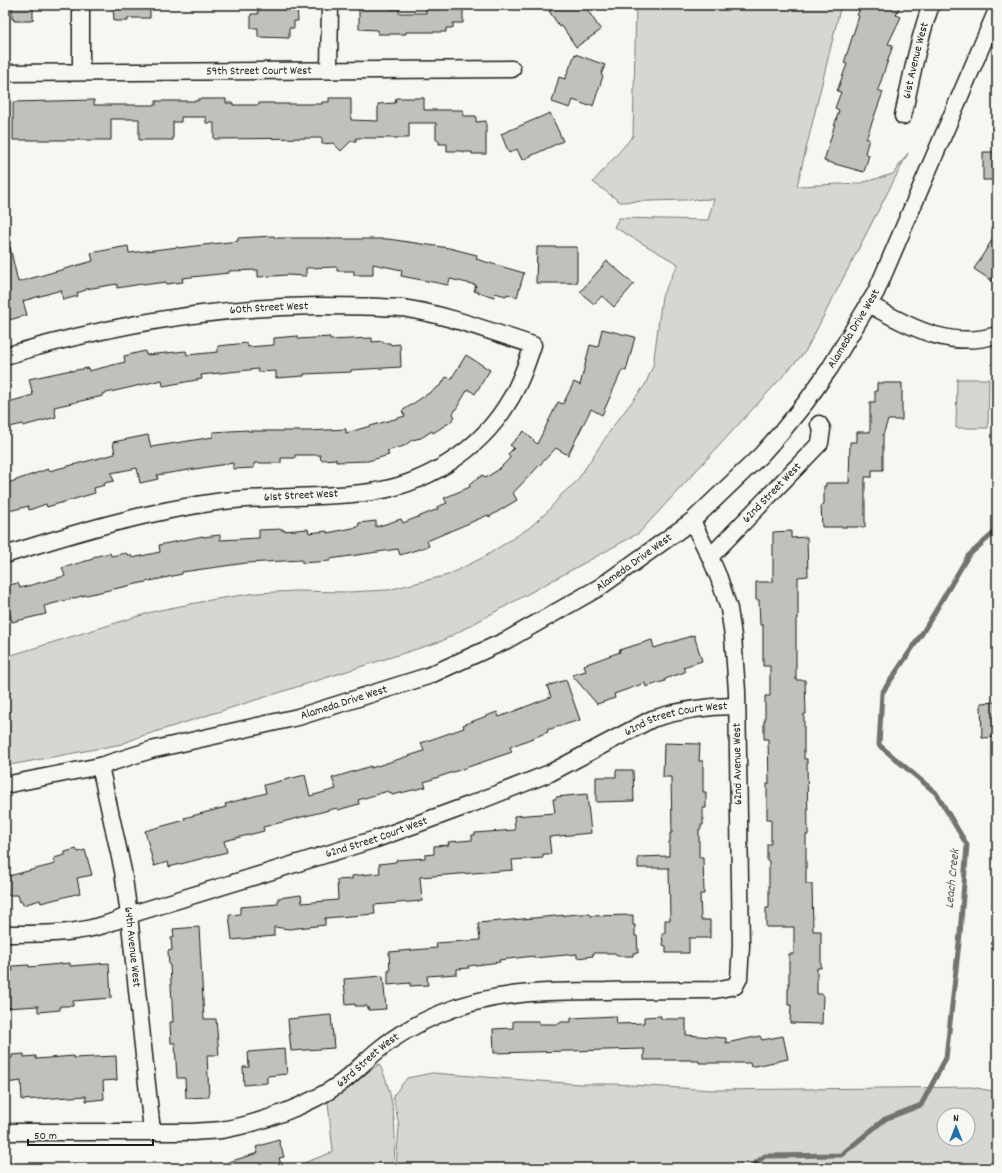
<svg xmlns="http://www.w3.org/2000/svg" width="1002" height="1173" font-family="Dekko,sans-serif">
  <rect width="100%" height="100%" fill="#f6f6f2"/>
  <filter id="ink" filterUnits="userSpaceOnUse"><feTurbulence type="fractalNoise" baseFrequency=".025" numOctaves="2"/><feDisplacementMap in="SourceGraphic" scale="8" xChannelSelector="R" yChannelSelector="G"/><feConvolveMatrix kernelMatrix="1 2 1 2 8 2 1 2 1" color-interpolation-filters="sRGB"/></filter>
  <g filter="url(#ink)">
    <path fill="#d6d6d2" stroke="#797977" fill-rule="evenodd" d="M 636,5 L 841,5 L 797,186 L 861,183 L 893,174 L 908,153 L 805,352 L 639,533 L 442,641 L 139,737 L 122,744 L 5,766 L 5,657 L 155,611 L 216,599 L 256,593 L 296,591 L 347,592 L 388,590 L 448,575 L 484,557 L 529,528 L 548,511 L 561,495 L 576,482 L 614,425 L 645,385 L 653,366 L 662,296 L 678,264 L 614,227 L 619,218 L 708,220 L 714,199 L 620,202 L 593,182 L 633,136 Z
      M 957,379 L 989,379 L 988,428 L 956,428 Z
      M 379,1064 C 394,1091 398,1137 393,1168 L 290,1168 L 333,1152 L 328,1102 Z
      M 432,1073 L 579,1084 L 614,1084 L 713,1090 L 972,1087 L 997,1092 L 997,1168 L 396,1168 L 399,1125 L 393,1096 L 407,1078 ZM 944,1115 L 968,1115 L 968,1139 L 944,1139 Z"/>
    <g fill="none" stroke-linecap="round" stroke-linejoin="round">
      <path stroke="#727271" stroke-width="5" d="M 749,1168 L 765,1156 L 841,1155 L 885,1119 L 921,1105 L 946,1058 L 960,934 L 967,845 L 936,793 L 879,745 L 882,693 L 923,632 L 968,556 L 997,530"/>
    </g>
    <path fill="#c0c0bd" stroke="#1c1c1c" d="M 12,5 L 33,5 L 33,20 L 31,20 L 31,21 L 14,21 L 14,19 L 12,19 Z
      M 113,5 L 150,5 L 150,18 L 128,18 L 128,21 L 114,21 Z
      M 258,5 L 297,5 L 298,21 L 294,21 L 294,28 L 289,28 L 289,38 L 258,37 L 258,28 L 251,28 L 251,14 L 258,14 Z
      M 359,5 L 390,5 L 390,9 L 399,9 L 399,13 L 426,13 L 426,5 L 463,5 L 463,23 L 453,23 L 453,28 L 446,28 L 446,32 L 406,32 L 406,34 L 378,34 L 378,30 L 359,29 Z
      M 547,5 L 584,5 L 601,30 L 576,47 L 562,26 L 560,27 L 549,11 L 551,11 Z
      M 862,5 L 900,5 L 896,15 L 901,17 L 888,44 L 893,45 L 878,90 L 883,92 L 866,139 L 869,139 L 865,153 L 869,155 L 864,172 L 824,161 L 839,110 L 835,108 L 841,92 L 837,91 L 847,64 L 844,63 L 859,16 L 857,15 Z
      M 575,54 L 605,65 L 601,75 L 603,76 L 593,106 L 590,104 L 589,106 L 573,100 L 570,108 L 552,102 L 559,77 L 565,79 Z
      M 329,98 L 351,98 L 351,120 L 378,121 L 378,104 L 395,103 L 396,98 L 424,98 L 424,110 L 463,110 L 463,116 L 476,116 L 476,122 L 486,121 L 486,154 L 472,154 L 472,152 L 463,152 L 463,151 L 447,151 L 447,144 L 439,144 L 439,140 L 436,140 L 436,123 L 409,123 L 409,138 L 356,138 L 356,141 L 351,141 L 341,151 L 333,143 L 322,144 L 322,138 L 214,139 L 214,123 L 206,123 L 206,117 L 181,117 L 181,122 L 173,122 L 173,140 L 139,140 L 139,119 L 111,119 L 111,140 L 13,140 L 13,102 L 94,100 L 94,105 L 156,105 L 156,101 L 198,101 L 198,99 L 226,99 L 226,103 L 233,103 L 233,105 L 259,105 L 259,103 L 274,103 L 274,104 L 322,104 L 322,102 L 329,102 Z
      M 550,113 L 563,141 L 522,160 L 517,149 L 509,153 L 501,134 Z
      M 983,152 L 997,152 L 997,180 L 983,180 Z
      M 997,232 L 997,284 L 974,269 Z
      M 274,236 L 275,238 L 329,238 L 329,239 L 388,239 L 449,248 L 477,255 L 476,259 L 524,273 L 517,297 L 507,294 L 506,296 L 495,293 L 494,297 L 474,291 L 476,285 L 450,279 L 448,285 L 401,276 L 402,270 L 373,264 L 373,275 L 354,275 L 354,271 L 337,271 L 337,267 L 306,268 L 306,276 L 287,275 L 258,277 L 258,270 L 229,271 L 229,273 L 182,278 L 183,282 L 166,284 L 166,282 L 143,285 L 142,284 L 117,288 L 117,284 L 86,289 L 86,290 L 77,293 L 78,296 L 63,300 L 61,290 L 23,301 L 27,315 L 9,320 L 7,311 L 5,311 L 5,248 L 10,247 L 18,282 L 93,261 L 91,253 L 128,246 L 129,253 L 178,247 L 178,248 L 238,241 L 238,238 Z
      M 537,247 L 577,247 L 577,283 L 536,283 Z
      M 607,261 L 634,284 L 614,307 L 602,296 L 594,304 L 580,292 Z
      M 602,329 L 635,337 L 626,371 L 622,370 L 602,415 L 591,409 L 568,455 L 556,448 L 513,493 L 517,500 L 489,517 L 488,515 L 427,541 L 429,546 L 400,555 L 398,549 L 330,559 L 330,561 L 302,563 L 302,560 L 246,563 L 182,572 L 182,574 L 82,596 L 44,606 L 46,614 L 12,622 L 8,607 L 5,608 L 5,586 L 18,583 L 20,588 L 65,576 L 62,568 L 93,559 L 93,557 L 110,553 L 111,556 L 126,553 L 128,555 L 131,555 L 132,558 L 160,552 L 159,545 L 203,536 L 203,537 L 220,535 L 220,540 L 259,538 L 259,530 L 283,529 L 283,531 L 308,529 L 309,533 L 327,531 L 327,533 L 358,527 L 359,523 L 376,521 L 376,527 L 401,519 L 403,523 L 438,509 L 437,507 L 447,503 L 444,498 L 470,487 L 469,484 L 483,475 L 485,478 L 498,470 L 510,458 L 508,454 L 514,448 L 510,445 L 524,431 L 537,444 L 558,402 L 563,404 L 574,382 L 580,385 L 590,345 L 598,347 Z
      M 298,336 L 298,339 L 330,337 L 330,340 L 372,338 L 372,342 L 383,341 L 383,343 L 390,343 L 391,345 L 400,344 L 401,367 L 351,370 L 351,372 L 304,374 L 304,376 L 276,378 L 276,371 L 258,372 L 258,369 L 201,375 L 202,379 L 163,386 L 162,380 L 102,394 L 103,396 L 54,407 L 56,417 L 23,426 L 23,424 L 5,428 L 5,403 L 33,395 L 29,379 L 71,370 L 71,371 L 88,368 L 89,371 L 125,362 L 124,356 L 145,351 L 146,355 L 186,351 L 187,355 L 218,352 L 218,346 L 247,343 L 248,347 L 274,345 L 274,338 Z
      M 466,355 L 490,370 L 475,394 L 468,389 L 453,414 L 455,417 L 452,419 L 452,421 L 433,433 L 432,431 L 421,438 L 412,440 L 404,446 L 387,451 L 389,455 L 368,461 L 336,462 L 336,459 L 321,460 L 320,455 L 295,455 L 295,458 L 281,458 L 281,463 L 254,463 L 254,468 L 233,469 L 233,463 L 157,475 L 158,479 L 140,483 L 137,468 L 111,473 L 114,481 L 104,483 L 105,485 L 94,488 L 95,493 L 47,507 L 46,504 L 29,510 L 28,506 L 25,507 L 5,512 L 5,484 L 48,469 L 49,471 L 115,454 L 113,442 L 148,435 L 151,447 L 213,437 L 213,432 L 248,430 L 248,431 L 309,431 L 346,429 L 346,433 L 405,416 L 402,411 L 441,385 L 446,377 L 451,379 Z
      M 877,383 L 902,383 L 902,420 L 888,420 L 883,435 L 883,470 L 872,470 L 872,477 L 865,477 L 865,527 L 822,527 L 821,505 L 824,504 L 824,486 L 826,486 L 826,483 L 849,483 L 850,442 L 857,442 L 857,432 L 870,432 L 870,402 L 875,402 L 875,391 L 877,391 Z
      M 791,531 L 791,538 L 807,537 L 808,576 L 798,577 L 798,619 L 796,619 L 796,680 L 805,680 L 806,714 L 804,714 L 804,759 L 807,759 L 808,835 L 806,835 L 806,884 L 812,884 L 813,931 L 821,931 L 821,968 L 817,968 L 817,994 L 823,994 L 822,1024 L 790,1023 L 791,1005 L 788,1005 L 788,989 L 789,989 L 789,954 L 794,954 L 794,927 L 766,927 L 766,908 L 769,908 L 769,861 L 767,861 L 767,844 L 771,844 L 771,819 L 767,819 L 767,784 L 769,784 L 768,739 L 764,739 L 764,721 L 765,721 L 765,696 L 770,696 L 770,666 L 763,666 L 763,625 L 760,625 L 759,600 L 756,600 L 756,582 L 773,582 L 773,532 Z
      M 694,635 L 702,661 L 683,667 L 685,672 L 665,679 L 665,681 L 646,687 L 645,683 L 614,694 L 615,698 L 597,704 L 572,675 L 586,671 L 584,665 L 620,652 L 619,650 L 652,640 L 654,648 Z
      M 566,680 L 580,720 L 547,730 L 548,732 L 510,747 L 512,752 L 424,782 L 426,787 L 392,795 L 391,792 L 389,793 L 388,791 L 358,800 L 359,804 L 338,810 L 337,808 L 263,827 L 264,831 L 224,841 L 227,852 L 169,867 L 168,862 L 154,866 L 145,831 L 185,820 L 184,818 L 226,807 L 225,804 L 266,793 L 264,785 L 305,775 L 310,796 L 336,789 L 332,778 L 371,766 L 371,768 L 424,751 L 421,743 L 464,728 L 463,725 L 497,712 L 499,717 L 551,697 L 547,686 Z
      M 997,702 L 997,737 L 982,738 L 981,703 Z
      M 664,743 L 700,744 L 699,761 L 703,761 L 703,792 L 706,792 L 706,808 L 703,808 L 703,825 L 701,825 L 701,829 L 699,829 L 699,857 L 703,857 L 704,894 L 700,894 L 701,920 L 710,920 L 710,938 L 689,938 L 689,953 L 666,953 L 666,946 L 663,945 L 662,933 L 665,933 L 665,920 L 670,920 L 669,868 L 638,868 L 638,857 L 669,856 L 669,842 L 670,842 L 670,833 L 672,833 L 671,777 L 663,777 Z
      M 616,770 L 633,770 L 634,801 L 596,802 L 596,777 L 616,777 Z
      M 587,794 L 591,833 L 549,837 L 551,854 L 543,854 L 543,858 L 512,860 L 513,870 L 420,877 L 422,901 L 374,905 L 375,914 L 325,918 L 325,925 L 289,929 L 274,927 L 274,936 L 232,940 L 229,915 L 240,914 L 240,907 L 278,904 L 278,898 L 301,895 L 302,903 L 338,900 L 337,880 L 352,879 L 352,876 L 380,873 L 379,864 L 396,862 L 396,860 L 425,858 L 425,855 L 434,854 L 434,846 L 449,845 L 448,842 L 472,840 L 472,835 L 475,835 L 475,833 L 515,830 L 514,816 L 555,813 L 553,799 L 556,799 L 556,797 Z
      M 76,849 L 78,852 L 85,850 L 92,875 L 77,878 L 80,893 L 41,903 L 40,900 L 23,905 L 22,901 L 20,902 L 18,895 L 5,895 L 5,877 L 55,864 L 54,858 L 65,855 L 65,852 Z
      M 578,914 L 590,914 L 591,916 L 633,915 L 633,925 L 635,925 L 635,936 L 637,936 L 638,953 L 633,953 L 633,956 L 617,956 L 615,953 L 593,953 L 593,956 L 577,958 L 577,954 L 534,958 L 534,956 L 499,960 L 500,962 L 468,966 L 469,968 L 457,969 L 457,974 L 427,976 L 428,985 L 410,986 L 410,983 L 388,985 L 388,971 L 390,971 L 389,952 L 437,948 L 436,943 L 480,940 L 478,923 Z
      M 199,927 L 204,1019 L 216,1019 L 219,1055 L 207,1055 L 209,1097 L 186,1098 L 185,1078 L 177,1078 L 175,1043 L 171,1043 L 170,1022 L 173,1022 L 170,965 L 169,965 L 168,951 L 172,950 L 171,938 L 174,937 L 173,929 Z
      M 70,963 L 70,966 L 109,963 L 111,998 L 73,1001 L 73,1006 L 60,1006 L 60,1010 L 38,1012 L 38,1006 L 5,1008 L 5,971 L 13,971 L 12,966 L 29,965 L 29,967 Z
      M 383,976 L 386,1009 L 369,1010 L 367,1006 L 355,1006 L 355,1004 L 346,1005 L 344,979 Z
      M 331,1015 L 334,1048 L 291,1051 L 288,1019 Z
      M 616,1016 L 617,1024 L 644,1023 L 644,1017 L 661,1016 L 661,1019 L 686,1019 L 686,1035 L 726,1038 L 726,1043 L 760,1036 L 762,1040 L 783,1036 L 788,1059 L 751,1067 L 750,1063 L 699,1063 L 699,1061 L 691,1061 L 691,1060 L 644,1060 L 644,1049 L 494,1053 L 493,1029 L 513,1028 L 513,1021 L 539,1021 L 539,1024 L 559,1024 L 561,1022 L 571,1022 L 571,1018 Z
      M 285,1049 L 287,1074 L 267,1076 L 267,1083 L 244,1085 L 243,1067 L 249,1067 L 248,1052 Z
      M 24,1054 L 24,1057 L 36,1056 L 36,1059 L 74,1056 L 74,1058 L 116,1056 L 117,1080 L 103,1081 L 104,1099 L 86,1101 L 86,1096 L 22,1100 L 21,1081 L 6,1083 L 5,1059 L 12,1058 L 12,1055 Z
      M 279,1140 L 284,1157 L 279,1158 L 282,1168 L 220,1168 L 219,1165 L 258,1153 L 256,1147 Z"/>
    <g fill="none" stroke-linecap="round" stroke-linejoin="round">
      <g stroke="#1c1c1c" stroke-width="19">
        <g id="minor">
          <path d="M 81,5 L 81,72"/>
          <path d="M 329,70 L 330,5"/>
          <path id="s1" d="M 5,73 L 512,69"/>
          <path id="s2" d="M 903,116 C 911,79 918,41 931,5"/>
          <path d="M 868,304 C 910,326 948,350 997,335"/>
          <path id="s3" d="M 5,356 C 108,325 210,307 318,306 C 339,306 360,306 381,307 C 390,308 400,307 408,309 C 451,316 492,332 533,345 C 527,363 521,381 511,398 C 481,451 423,487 363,493 C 316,498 270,496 223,501 C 148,511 77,532 5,555"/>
          <path id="s4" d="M 710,557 L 820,443 L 822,429 L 819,424"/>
          <path id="s5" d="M 100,766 L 123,871 L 129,915 L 152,1131"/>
          <path id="s6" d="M 5,785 L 100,766 L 151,750 L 298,717 L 428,676 L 507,640 L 600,587 L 692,521 L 761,455 L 784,429 L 806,402 L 830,368 L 876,292 L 997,10"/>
          <path id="s7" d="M 5,934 C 49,934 89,935 129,915 L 376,839 L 469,805 L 550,773 L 652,719 C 680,710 708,706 737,706"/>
          <path id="s8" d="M 5,1132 L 193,1132 C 202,1131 212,1131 221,1130 C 259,1124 310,1105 341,1083 C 354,1073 365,1061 377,1051 C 396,1035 420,1022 442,1013 C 494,991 551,991 606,991 C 643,990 679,990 715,990 L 735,986 L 739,978 L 741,946 L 737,691 L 733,636 L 729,609 L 719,578 L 710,557 L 692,521"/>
        </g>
      </g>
      <use href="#minor" stroke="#f6f6f2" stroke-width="16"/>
    </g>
  </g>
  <g text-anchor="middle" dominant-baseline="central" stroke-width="3" stroke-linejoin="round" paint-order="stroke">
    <g font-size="12" fill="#1c1c1c" stroke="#f6f6f2">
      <text stroke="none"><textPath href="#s2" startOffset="57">61st Avenue West</textPath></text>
      <text stroke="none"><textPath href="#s1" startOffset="254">59th Street Court West</textPath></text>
      <text stroke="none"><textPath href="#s3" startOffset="269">60th Street West</textPath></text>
      <text stroke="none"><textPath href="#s6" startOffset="997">Alameda Drive West</textPath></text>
      <text stroke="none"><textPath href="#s4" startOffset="89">62nd Street West</textPath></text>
      <text transform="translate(301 496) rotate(-3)">61st Street West</text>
      <text stroke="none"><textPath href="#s6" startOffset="673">Alameda Drive West</textPath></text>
      <text stroke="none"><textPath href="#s6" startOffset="349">Alameda Drive West</textPath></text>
      <text stroke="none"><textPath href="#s7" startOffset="710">62nd Street Court West</textPath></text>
      <text transform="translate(738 764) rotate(-91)">62nd Avenue West</text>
      <text stroke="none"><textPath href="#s7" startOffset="386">62nd Street Court West</textPath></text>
      <text stroke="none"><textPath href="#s5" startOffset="184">64th Avenue West</textPath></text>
      <text stroke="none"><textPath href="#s8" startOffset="381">63rd Street West</textPath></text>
    </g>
    <g font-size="13" font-style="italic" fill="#565654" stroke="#f6f6f2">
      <text transform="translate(953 879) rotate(-84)">Leach Creek</text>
    </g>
  </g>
  <rect width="1002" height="1173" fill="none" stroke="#f6f6f2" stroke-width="20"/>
  <rect x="10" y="10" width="982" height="1153" fill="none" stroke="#1c1c1c" stroke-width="1.5" filter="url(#ink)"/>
  <g transform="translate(956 1127)"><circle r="19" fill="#f6f6f2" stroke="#9f9f9c"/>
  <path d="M0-3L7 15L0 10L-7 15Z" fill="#1f6fb2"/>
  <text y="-6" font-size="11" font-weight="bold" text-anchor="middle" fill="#1c1c1c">N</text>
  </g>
  <path d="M28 1139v6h125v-6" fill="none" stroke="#1c1c1c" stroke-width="2"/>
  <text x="34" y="1139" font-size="12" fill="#1c1c1c" stroke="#f6f6f2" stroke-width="3" paint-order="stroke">50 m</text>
</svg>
